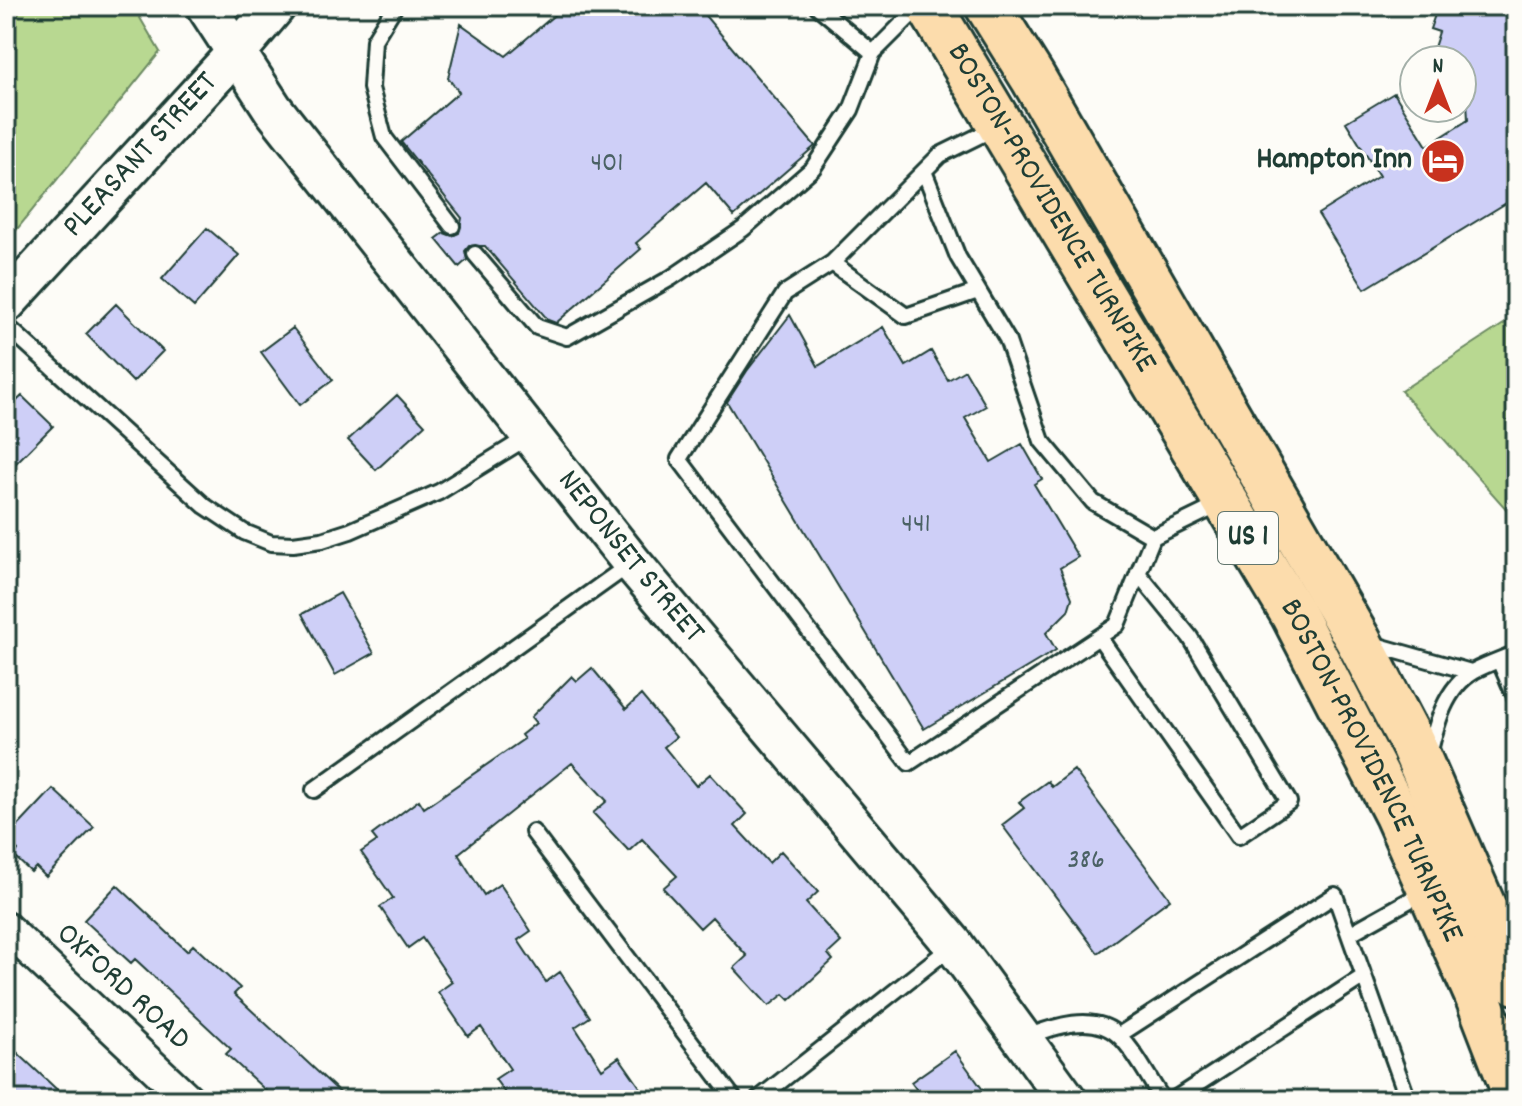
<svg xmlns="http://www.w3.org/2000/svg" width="1522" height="1106" font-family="Dekko,sans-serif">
  <rect width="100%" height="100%" fill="#fdfcf7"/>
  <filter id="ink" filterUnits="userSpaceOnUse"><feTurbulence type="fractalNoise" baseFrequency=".0125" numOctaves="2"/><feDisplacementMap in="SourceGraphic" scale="16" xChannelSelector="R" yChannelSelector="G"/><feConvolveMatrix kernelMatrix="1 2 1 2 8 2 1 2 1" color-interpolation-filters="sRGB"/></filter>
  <g filter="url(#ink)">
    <path fill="#b8d891" stroke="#6c8a62" stroke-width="2" d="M 6,6 L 133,6 L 160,52 L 6,243 Z
      M 1516,316 L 1516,520 L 1401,391 Z"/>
    <path fill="#cecff7" stroke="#1f3d34" stroke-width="2" d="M 565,6 L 697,6 L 815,146 L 734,216 L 706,183 L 636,243 L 641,249 L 556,323 L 548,320 L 485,246 L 469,246 L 465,251 L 467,260 L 459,267 L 436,239 L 444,233 L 452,236 L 459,233 L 462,218 L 401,142 L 459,92 L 448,78 L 461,24 L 506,56 Z
      M 1438,6 L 1516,6 L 1516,197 L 1365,289 L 1318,214 L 1379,176 L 1346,122 L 1394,93 L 1427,146 L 1468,120 L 1466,83 L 1462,82 L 1462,60 L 1430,60 L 1439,32 L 1430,29 Z
      M 207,228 L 239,255 L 194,307 L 162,279 Z
      M 116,304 L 163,351 L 133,382 L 86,334 Z
      M 790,315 L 818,366 L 883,327 L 906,366 L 931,351 L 948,380 L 965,370 L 986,406 L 965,418 L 991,462 L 1022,444 L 1042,479 L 1034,484 L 1078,557 L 1060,568 L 1072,598 L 1068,611 L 1046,633 L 1056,650 L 924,729 L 727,402 L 747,371 Z
      M 293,328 L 333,380 L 300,405 L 261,352 Z
      M 397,395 L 425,425 L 376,470 L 348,440 Z
      M 22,396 L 53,426 L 6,473 L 6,411 Z
      M 340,593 L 374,653 L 335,675 L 302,614 Z
      M 592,668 L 626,709 L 641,695 L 676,737 L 664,747 L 696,786 L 710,774 L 747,814 L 735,826 L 769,863 L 781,851 L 818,892 L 806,903 L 841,942 L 828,954 L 833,960 L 790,1000 L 784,994 L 769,1006 L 734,968 L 747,956 L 712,917 L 700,928 L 663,888 L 677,876 L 642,839 L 629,851 L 593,813 L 607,801 L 572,763 L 458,854 L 484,895 L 500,884 L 531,931 L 518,940 L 546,982 L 560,972 L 590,1017 L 575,1027 L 602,1069 L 619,1057 L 649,1100 L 510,1100 L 495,1079 L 510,1069 L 481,1027 L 468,1036 L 438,992 L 452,982 L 422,938 L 408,948 L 380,907 L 393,898 L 361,852 L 377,841 L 372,835 L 419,800 L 424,808 L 524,739 L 521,735 L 536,723 L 531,717 L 572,676 L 577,681 Z
      M 1074,770 L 1170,899 L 1098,953 L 1002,825 L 1024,808 L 1019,802 L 1048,781 L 1052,787 Z
      M 53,789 L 94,827 L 46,877 L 36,867 L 31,872 L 14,856 L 18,850 L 6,839 Z
      M 117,885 L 187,951 L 193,945 L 240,988 L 234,994 L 348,1100 L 276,1100 L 226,1054 L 231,1049 L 135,959 L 131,963 L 84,920 Z
      M 6,1042 L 68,1100 L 6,1100 Z
      M 955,1051 L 983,1090 L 969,1100 L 924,1100 L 911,1082 Z"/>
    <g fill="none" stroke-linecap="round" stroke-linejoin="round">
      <g stroke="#1f3d34" stroke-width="20">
        <path id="service" d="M 395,6 L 374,40 L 371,88 L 384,137 L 452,226
          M 817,6 L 873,53 L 920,6
          M 997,127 L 940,155 L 832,263 L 785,293 L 679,459 L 909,763 L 1117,625 L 1153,537 L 1223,503
          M 924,171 L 958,257 L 1007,339 L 1042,441 L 1093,502 L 1153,537
          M 475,254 L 537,327 L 567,337 L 671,278 L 743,229 L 813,168 L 851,110 L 873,53
          M 832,263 L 906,316 L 978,291
          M 6,325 L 205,506 L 244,532 L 271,543 L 293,544 L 322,540 L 350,531 L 439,492 L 528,437
          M 1099,637 L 1239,836 L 1289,802 L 1190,637 L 1138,573
          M 1372,644 L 1471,672
          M 1499,660 L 1516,699
          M 1429,755 C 1436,725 1445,688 1474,671 C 1487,664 1502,659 1516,653
          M 314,790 L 629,565
          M 533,832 L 735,1100
          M 1349,934 L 1426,891
          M 1119,1035 L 1335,895 L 1408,1100
          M 1024,1038 C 1052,1027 1095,1011 1120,1037 C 1136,1052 1150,1081 1163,1100
          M 757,1100 L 951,947
          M 1173,1100 L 1364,976"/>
      </g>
      <g stroke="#1f3d34" stroke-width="36">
        <path id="minor" d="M 6,928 L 189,1100"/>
      </g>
      <g stroke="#1f3d34" stroke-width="44">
        <g id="tertiary">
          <path id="s1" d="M 206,6 L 273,109 L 632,563 L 954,945 L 1067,1100"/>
          <path id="s2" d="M 6,303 L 235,54 L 276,6"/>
        </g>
      </g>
      <g stroke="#1f3d34" stroke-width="50">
        <g id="primary">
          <path id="s3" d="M 929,6 L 1293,614 L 1397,815 L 1477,995 L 1516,1096"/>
          <path d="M 988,6 L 1033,78 L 1358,640 L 1412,743 L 1516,982"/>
        </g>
      </g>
      <use href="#service" stroke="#fdfcf7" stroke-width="14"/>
      <use href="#minor" stroke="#fdfcf7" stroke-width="30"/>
      <use href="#tertiary" stroke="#fdfcf7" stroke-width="38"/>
      <use href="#primary" stroke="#fcdcac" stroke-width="44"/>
    </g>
  </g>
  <defs>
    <g id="hotel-disc" transform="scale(2.3)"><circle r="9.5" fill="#c8321e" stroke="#fdfcf7"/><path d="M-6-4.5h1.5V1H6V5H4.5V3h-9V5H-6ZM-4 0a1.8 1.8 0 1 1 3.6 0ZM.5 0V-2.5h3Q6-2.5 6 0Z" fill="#fff"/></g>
  </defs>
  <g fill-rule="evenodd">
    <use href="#hotel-disc" x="1443" y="161"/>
  </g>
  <g text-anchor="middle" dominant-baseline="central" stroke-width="6" stroke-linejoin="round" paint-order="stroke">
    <g font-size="28" fill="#4b6265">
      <text x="607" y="165">401</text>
      <text x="916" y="526">441</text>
      <text x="1086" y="862">386</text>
    </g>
    <rect fill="#fdfcf7" stroke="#62766e" stroke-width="2" x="1218" y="512" width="60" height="52" rx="6"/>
    <g font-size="30" font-weight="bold" fill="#1f3d34">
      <text x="1248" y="538">US 1</text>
    </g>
    <g font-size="32" fill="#1f3d34" stroke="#fdfcf7">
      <text stroke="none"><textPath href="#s2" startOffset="200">PLEASANT STREET</textPath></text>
      <text stroke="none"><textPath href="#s3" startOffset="236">BOSTON-PROVIDENCE TURNPIKE</textPath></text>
      <text stroke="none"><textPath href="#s1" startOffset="696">NEPONSET STREET</textPath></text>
      <text stroke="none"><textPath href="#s3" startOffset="884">BOSTON-PROVIDENCE TURNPIKE</textPath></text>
      <text transform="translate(122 988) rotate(43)">OXFORD ROAD</text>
    </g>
    <g font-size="32" font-weight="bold" fill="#1f3d34" stroke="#fdfcf7" text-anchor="end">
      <text x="1412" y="161">Hampton Inn</text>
    </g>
  </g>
  <rect width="1522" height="1106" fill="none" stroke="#fdfcf7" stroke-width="32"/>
  <rect x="16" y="16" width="1490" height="1074" fill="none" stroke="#1f3d34" stroke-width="3" filter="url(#ink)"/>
  <g transform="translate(1438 84)"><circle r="38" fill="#fdfcf7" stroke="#a4b0a9" stroke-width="2"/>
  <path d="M0-6L14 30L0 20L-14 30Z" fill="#c8321e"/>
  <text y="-12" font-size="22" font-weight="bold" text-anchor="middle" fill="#1f3d34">N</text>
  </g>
</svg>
